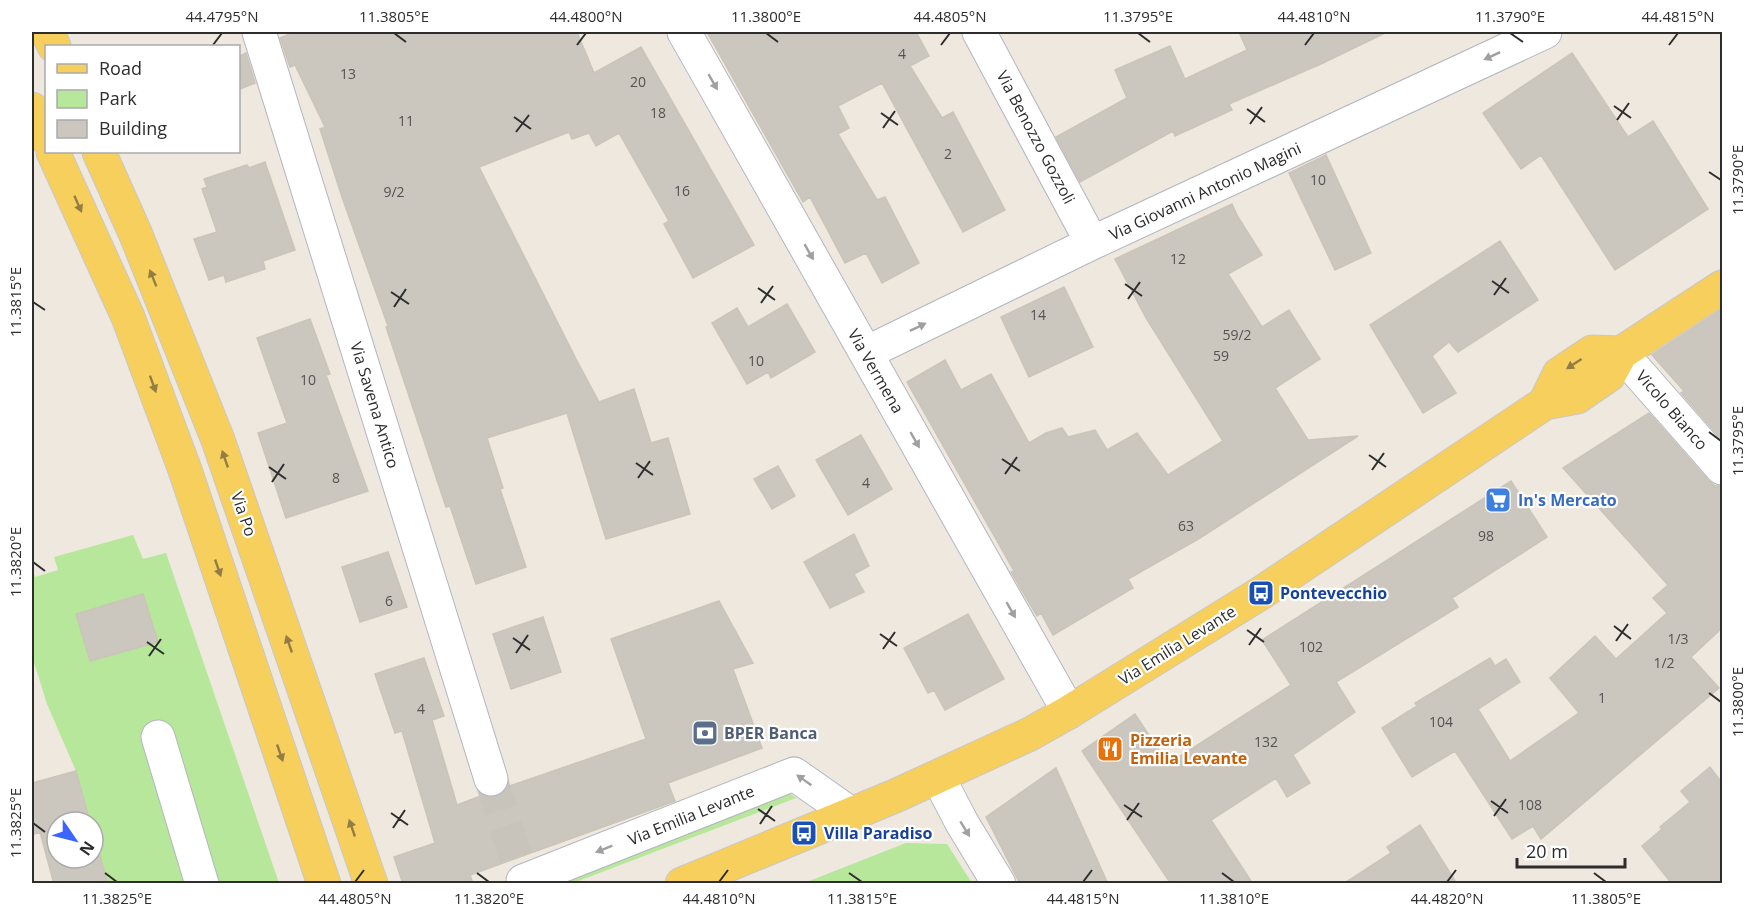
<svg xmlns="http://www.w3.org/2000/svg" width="1754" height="915" font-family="'Open Sans',sans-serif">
  <rect width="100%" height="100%" fill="#efe8df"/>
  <path fill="#b6e79a" d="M 133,535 L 143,559 L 166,553 L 279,883 L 108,883 L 93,832 L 93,822 L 90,822 L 76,771 L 47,704 L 32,656 L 32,567 L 35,577 L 58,570 L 54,557 Z
    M 786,791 L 796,798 L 573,883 L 560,883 L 559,882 L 766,803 Z
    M 906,843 L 947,844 L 972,883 L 804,883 Z"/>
  <path fill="#cbc6be" stroke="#cbc4b8" stroke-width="1.5" d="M 295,32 L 577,32 L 594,73 L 641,47 L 754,245 L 693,278 L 664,224 L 669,221 L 619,133 L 596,146 L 589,133 L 572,139 L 569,132 L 479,167 L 576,359 L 599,402 L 634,389 L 651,443 L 668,438 L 690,514 L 606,539 L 567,413 L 487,438 L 503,488 L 500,489 L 526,567 L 476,584 L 450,506 L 446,507 L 386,327 L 388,326 L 342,197 L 320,129 L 325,127 L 295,65 L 290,67 L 280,38 Z
    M 707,32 L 916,32 L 929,56 L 910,66 L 942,118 L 953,112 L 1005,210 L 963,232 L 882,83 L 838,106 L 849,128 L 838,134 L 877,200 L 885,197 L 919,263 L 882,283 L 866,253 L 845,263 L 810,197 L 803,202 Z
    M 1239,32 L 1387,32 L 1323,63 L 1229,104 L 1232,110 L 1175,136 L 1173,131 L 1080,182 L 1056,137 L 1127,98 L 1115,70 L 1170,46 L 1185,79 L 1247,50 Z
    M 246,53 L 255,83 L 238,90 L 238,57 Z
    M 1572,53 L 1628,137 L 1653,121 L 1708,209 L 1615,270 L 1541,155 L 1521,169 L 1483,113 Z
    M 1326,155 L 1371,253 L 1335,270 L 1289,173 Z
    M 265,162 L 295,250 L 263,261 L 265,269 L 226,282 L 224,275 L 209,280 L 194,239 L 217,232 L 202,189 L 207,187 L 204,179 L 247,165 L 249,168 Z
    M 1232,204 L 1238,217 L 1262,255 L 1228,274 L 1262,327 L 1289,310 L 1320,359 L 1275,388 L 1308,440 L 1358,436 L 1200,538 L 1128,579 L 1133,588 L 1053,635 L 1041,613 L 1037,616 L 1011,572 L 1014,571 L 907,382 L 945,360 L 961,390 L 991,374 L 1029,443 L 1046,433 L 1062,428 L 1068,437 L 1095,430 L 1107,450 L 1137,433 L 1168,475 L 1223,441 L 1146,318 L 1115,259 Z
    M 1500,241 L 1538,300 L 1458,352 L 1449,342 L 1432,356 L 1456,393 L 1423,413 L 1370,325 Z
    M 1064,287 L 1093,347 L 1029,377 L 1001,317 Z
    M 787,304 L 815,352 L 771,378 L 768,372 L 747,384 L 712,323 L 737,308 L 748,327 Z
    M 1722,309 L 1722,440 L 1681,393 L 1684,391 L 1652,355 Z
    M 310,319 L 330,374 L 326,375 L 368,491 L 286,518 L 258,433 L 287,423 L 257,338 Z
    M 1649,413 L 1708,480 L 1715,486 L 1722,486 L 1722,628 L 1691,657 L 1719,688 L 1541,839 L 1533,826 L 1512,839 L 1455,751 L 1412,777 L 1382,728 L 1417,706 L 1415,703 L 1490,658 L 1495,666 L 1506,659 L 1520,682 L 1478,709 L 1510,761 L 1579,713 L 1550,678 L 1595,636 L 1616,659 L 1667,613 L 1653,598 L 1668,585 L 1563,468 Z
    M 861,435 L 892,489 L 848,515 L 816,460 Z
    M 778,466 L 795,496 L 772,509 L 754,479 Z
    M 1511,481 L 1547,537 L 1452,598 L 1458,607 L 1336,682 L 1355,712 L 1293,755 L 1310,783 L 1287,797 L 1276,778 L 1211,820 L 1253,884 L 1171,884 L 1082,751 L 1135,714 L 1168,764 L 1291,685 L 1262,640 Z
    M 854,534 L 869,566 L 854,574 L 864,592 L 830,608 L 804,562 Z
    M 388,552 L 407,607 L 360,622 L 342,567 Z
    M 143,594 L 158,642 L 90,661 L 76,614 Z
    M 719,601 L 753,663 L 733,669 L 762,748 L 668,783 L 675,801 L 470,875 L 473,884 L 403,884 L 394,857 L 435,843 L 402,731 L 395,733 L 375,674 L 424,658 L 444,716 L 432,720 L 457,805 L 483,795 L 487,797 L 496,797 L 504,792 L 507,787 L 646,739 L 611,639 Z
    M 968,614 L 1004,679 L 945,710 L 934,690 L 928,693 L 904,648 Z
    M 543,617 L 561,672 L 511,689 L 493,634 Z
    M 1710,767 L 1722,783 L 1722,884 L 1672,884 L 1642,846 L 1662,829 L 1660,827 L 1690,802 L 1681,791 Z
    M 1056,768 L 1108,884 L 1020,884 L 986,817 Z
    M 76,771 L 90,822 L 57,822 L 57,858 L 93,858 L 93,832 L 108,884 L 54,884 L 40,832 L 32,835 L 32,783 Z
    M 1420,825 L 1457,884 L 1343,884 L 1391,853 L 1387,847 Z"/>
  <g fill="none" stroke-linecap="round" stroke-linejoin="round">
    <path stroke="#c8c3bb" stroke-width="33" stroke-dasharray="33 16" stroke-linecap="butt" d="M 491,779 L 521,873"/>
    <g stroke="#b3b6c1" stroke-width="35">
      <path id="minor" d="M 259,32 L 491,779
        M 684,32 L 1069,712
        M 979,32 L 1092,243
        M 866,353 L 1092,243 L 1545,32
        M 1621,353 L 1722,468
        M 158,737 L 202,884
        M 938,777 L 962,823 L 999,884
        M 523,881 L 794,774 L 851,814"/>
    </g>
    <g stroke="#c8c8c8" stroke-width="35">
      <path id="major" d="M 47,32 L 54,46
        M 32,109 L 46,138
        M 53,152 L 128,317 L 185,470 L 324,884
        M 99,152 L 136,235 L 218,440 L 371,884
        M 1545,403 L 1559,374 L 1592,352 L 1621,353
        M 682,884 L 895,796 L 1030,734 L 1069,712 L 1261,593 L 1545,403 L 1577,397 L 1609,375 L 1621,353 L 1722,287"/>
    </g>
    <use href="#minor" stroke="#fff" stroke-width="33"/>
    <use href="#major" stroke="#f7cf5c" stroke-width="33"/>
  </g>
  <defs><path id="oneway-solid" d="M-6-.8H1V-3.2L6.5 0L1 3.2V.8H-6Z" transform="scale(1.5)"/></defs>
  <g fill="#a0a0a0">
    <use href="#oneway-solid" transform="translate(1492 56) rotate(155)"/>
    <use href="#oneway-solid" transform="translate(713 82) rotate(60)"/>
    <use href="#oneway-solid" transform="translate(809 252) rotate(60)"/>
    <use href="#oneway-solid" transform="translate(918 327) rotate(-26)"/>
    <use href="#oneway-solid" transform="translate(915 440) rotate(60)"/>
    <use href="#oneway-solid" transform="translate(1011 610) rotate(60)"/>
    <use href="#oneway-solid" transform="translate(804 780) rotate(-145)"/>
    <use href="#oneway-solid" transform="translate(965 829) rotate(59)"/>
    <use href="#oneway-solid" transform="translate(604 849) rotate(158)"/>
  </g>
  <g fill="#927e44">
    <use href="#oneway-solid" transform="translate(78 204) rotate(66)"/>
    <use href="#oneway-solid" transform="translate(153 278) rotate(-112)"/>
    <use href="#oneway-solid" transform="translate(1574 364) rotate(147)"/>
    <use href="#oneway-solid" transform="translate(153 384) rotate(70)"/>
    <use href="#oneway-solid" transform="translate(225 459) rotate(-109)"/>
    <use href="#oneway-solid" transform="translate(218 568) rotate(71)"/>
    <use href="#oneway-solid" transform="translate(289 644) rotate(-109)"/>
    <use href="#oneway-solid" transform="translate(280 753) rotate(71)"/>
    <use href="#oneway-solid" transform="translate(352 828) rotate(-109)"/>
  </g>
  <path fill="none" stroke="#2d2d2d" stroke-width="2" d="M 394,33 L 406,42M 766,33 L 778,42M 1138,33 L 1150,42M 1510,33 L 1523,42M 213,45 L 222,33M 577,45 L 586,33M 941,45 L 950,33M 1305,45 L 1314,33M 1669,45 L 1678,33M 1614,106 L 1631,118M 1247,109 L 1265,122M 881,113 L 898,125M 514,117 L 531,129M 1617,120 L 1629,103M 1250,124 L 1262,107M 883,128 L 895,111M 516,132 L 529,115M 1709,172 L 1721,180M 1492,281 L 1509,293M 1125,284 L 1142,296M 758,288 L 775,300M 391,292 L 409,304M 1494,295 L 1506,278M 1128,299 L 1140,282M 33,302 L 45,310M 761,303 L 773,286M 394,307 L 406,289M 1709,432 L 1721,441M 1369,455 L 1386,467M 1002,459 L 1020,471M 636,463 L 653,475M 269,467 L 286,479M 1372,470 L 1384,453M 1005,474 L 1017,457M 638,478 L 650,461M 272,482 L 284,464M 33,562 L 45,571M 1614,626 L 1631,639M 1247,630 L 1264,642M 880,634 L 897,646M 513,638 L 530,650M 1616,641 L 1628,624M 147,642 L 164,654M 1249,645 L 1261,628M 883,649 L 895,632M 516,653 L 528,635M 149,656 L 161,639M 1709,693 L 1721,702M 1491,801 L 1508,813M 1124,805 L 1142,817M 758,809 L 775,821M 391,813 L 408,825M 1494,816 L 1506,799M 1127,820 L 1139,803M 33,823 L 45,832M 760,824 L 772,806M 393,828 L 405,810M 105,873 L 117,882M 477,873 L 489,882M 849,873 L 862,882M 1222,873 L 1234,882M 1594,873 L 1606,882M 355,882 L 364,870M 719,882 L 728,870M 1083,882 L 1092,870M 1447,882 L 1456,870"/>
  <defs>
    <g id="supermarket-square" transform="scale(1.35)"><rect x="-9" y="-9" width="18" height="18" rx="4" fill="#3f7fe0" stroke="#fff"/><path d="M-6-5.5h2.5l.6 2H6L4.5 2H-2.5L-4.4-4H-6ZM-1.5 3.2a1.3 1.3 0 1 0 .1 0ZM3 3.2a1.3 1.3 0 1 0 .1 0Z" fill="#fff"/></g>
    <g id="bus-square" transform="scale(1.35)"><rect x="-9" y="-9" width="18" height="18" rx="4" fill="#1a4fb4" stroke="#fff"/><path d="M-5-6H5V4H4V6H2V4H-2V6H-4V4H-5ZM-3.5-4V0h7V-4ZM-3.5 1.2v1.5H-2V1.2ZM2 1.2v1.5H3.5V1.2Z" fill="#fff"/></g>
    <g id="bank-square" transform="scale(1.35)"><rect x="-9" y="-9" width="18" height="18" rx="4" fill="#5c6f8a" stroke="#fff"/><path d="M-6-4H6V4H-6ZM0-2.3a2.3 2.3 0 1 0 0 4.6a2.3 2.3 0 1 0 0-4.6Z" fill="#fff"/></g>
    <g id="restaurant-square" transform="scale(1.35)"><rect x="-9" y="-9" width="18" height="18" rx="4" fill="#e8710a" stroke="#fff"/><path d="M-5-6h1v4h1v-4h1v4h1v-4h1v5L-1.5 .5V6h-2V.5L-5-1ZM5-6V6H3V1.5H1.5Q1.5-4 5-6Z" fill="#fff"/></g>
  </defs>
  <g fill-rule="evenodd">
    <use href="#supermarket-square" x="1498" y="500"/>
    <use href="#bus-square" x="1261" y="593"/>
    <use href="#bank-square" x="705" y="733"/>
    <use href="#restaurant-square" x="1110" y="749"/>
    <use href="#bus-square" x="804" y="833"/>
  </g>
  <g text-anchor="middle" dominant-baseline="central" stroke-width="4.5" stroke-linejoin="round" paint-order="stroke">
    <g font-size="14" fill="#545351">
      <text x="902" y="53">4</text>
      <text x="348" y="73">13</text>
      <text x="638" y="81">20</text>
      <text x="658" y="112">18</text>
      <text x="406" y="120">11</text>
      <text x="948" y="153">2</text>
      <text x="1318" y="179">10</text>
      <text x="682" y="190">16</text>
      <text x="394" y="191">9/2</text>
      <text x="1178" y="258">12</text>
      <text x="1038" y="314">14</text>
      <text x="1237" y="334">59/2</text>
      <text x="1221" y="355">59</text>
      <text x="756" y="360">10</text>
      <text x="308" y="379">10</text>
      <text x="336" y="477">8</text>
      <text x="866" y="482">4</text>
      <text x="1186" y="525">63</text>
      <text x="1486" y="535">98</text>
      <text x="389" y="600">6</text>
      <text x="1678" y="638">1/3</text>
      <text x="1311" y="646">102</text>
      <text x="1664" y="662">1/2</text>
      <text x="1602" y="697">1</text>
      <text x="421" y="708">4</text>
      <text x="1441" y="721">104</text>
      <text x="1266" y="741">132</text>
      <text x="1530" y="804">108</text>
    </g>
    <g font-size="16" fill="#2d2d2d" stroke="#fff">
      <text transform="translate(1036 137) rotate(62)">Via Benozzo Gozzoli</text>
      <text transform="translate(1205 191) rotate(-25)">Via Giovanni Antonio Magini</text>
      <text transform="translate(876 371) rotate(60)">Via Vermena</text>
      <text transform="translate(375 405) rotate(73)">Via Savena Antico</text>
      <text transform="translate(1672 410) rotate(49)">Vicolo Bianco</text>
      <text transform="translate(244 514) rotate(71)">Via Po</text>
      <text transform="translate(1177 645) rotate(-32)">Via Emilia Levante</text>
      <text transform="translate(691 815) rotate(-22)">Via Emilia Levante</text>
    </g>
    <g font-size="16" font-weight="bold" fill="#366cbe" stroke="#fff" text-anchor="start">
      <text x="1518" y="500">In's Mercato</text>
    </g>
    <g font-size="16" font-weight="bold" fill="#164399" stroke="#fff" text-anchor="start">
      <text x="1280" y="593">Pontevecchio</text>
      <text x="824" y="833">Villa Paradiso</text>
    </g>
    <g font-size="16" font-weight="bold" fill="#4e5e75" stroke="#fff" text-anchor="start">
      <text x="724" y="733">BPER Banca</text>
    </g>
    <g font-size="16" font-weight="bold" fill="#c56008" stroke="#fff" text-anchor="start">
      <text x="1130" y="740">Pizzeria<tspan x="1130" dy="18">Emilia Levante</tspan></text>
    </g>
  </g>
  <rect width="1754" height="915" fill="none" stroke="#ffffff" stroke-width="66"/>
  <rect x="45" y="45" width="195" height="108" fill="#ffffff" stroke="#ababab" stroke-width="1.5"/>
  <rect x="57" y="64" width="30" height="9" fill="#f7cf5c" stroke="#ababab" stroke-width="1.5"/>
  <text x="99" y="75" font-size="18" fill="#2d2d2d">Road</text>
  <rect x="57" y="90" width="30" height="18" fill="#b6e79a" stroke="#ababab" stroke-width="1.5"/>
  <text x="99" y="105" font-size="18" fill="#2d2d2d">Park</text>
  <rect x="57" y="120" width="30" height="18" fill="#cbc6be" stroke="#ababab" stroke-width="1.5"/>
  <text x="99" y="135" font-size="18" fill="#2d2d2d">Building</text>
  <g transform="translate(75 840) rotate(125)"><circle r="28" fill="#ffffff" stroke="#ababab" stroke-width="1.5"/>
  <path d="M0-4.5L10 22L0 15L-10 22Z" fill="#3c65ff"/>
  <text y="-9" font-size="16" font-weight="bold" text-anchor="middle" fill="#2d2d2d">N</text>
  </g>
  <path d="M1517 858v9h108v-9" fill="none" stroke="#2d2d2d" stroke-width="3"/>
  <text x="1526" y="858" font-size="18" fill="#2d2d2d" stroke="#ffffff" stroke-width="4.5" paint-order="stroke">20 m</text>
  <rect x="33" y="33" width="1688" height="849" fill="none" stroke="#2d2d2d" stroke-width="2"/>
  <g font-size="15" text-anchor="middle" fill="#2d2d2d">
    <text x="222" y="22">44.4795°N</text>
    <text x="394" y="22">11.3805°E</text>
    <text x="586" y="22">44.4800°N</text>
    <text x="766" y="22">11.3800°E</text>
    <text x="950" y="22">44.4805°N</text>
    <text x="1138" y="22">11.3795°E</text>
    <text x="1314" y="22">44.4810°N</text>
    <text x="1510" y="22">11.3790°E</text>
    <text x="1678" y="22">44.4815°N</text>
    <text transform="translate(1738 180) rotate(-90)" y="5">11.3790°E</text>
    <text transform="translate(16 302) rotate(-90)" y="5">11.3815°E</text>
    <text transform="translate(1738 441) rotate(-90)" y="5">11.3795°E</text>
    <text transform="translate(16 562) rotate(-90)" y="5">11.3820°E</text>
    <text transform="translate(1738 702) rotate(-90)" y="5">11.3800°E</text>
    <text transform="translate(16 823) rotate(-90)" y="5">11.3825°E</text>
    <text x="117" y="904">11.3825°E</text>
    <text x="355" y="904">44.4805°N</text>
    <text x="489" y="904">11.3820°E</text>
    <text x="719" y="904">44.4810°N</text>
    <text x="862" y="904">11.3815°E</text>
    <text x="1083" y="904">44.4815°N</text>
    <text x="1234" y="904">11.3810°E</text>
    <text x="1447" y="904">44.4820°N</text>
    <text x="1606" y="904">11.3805°E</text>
  </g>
</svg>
